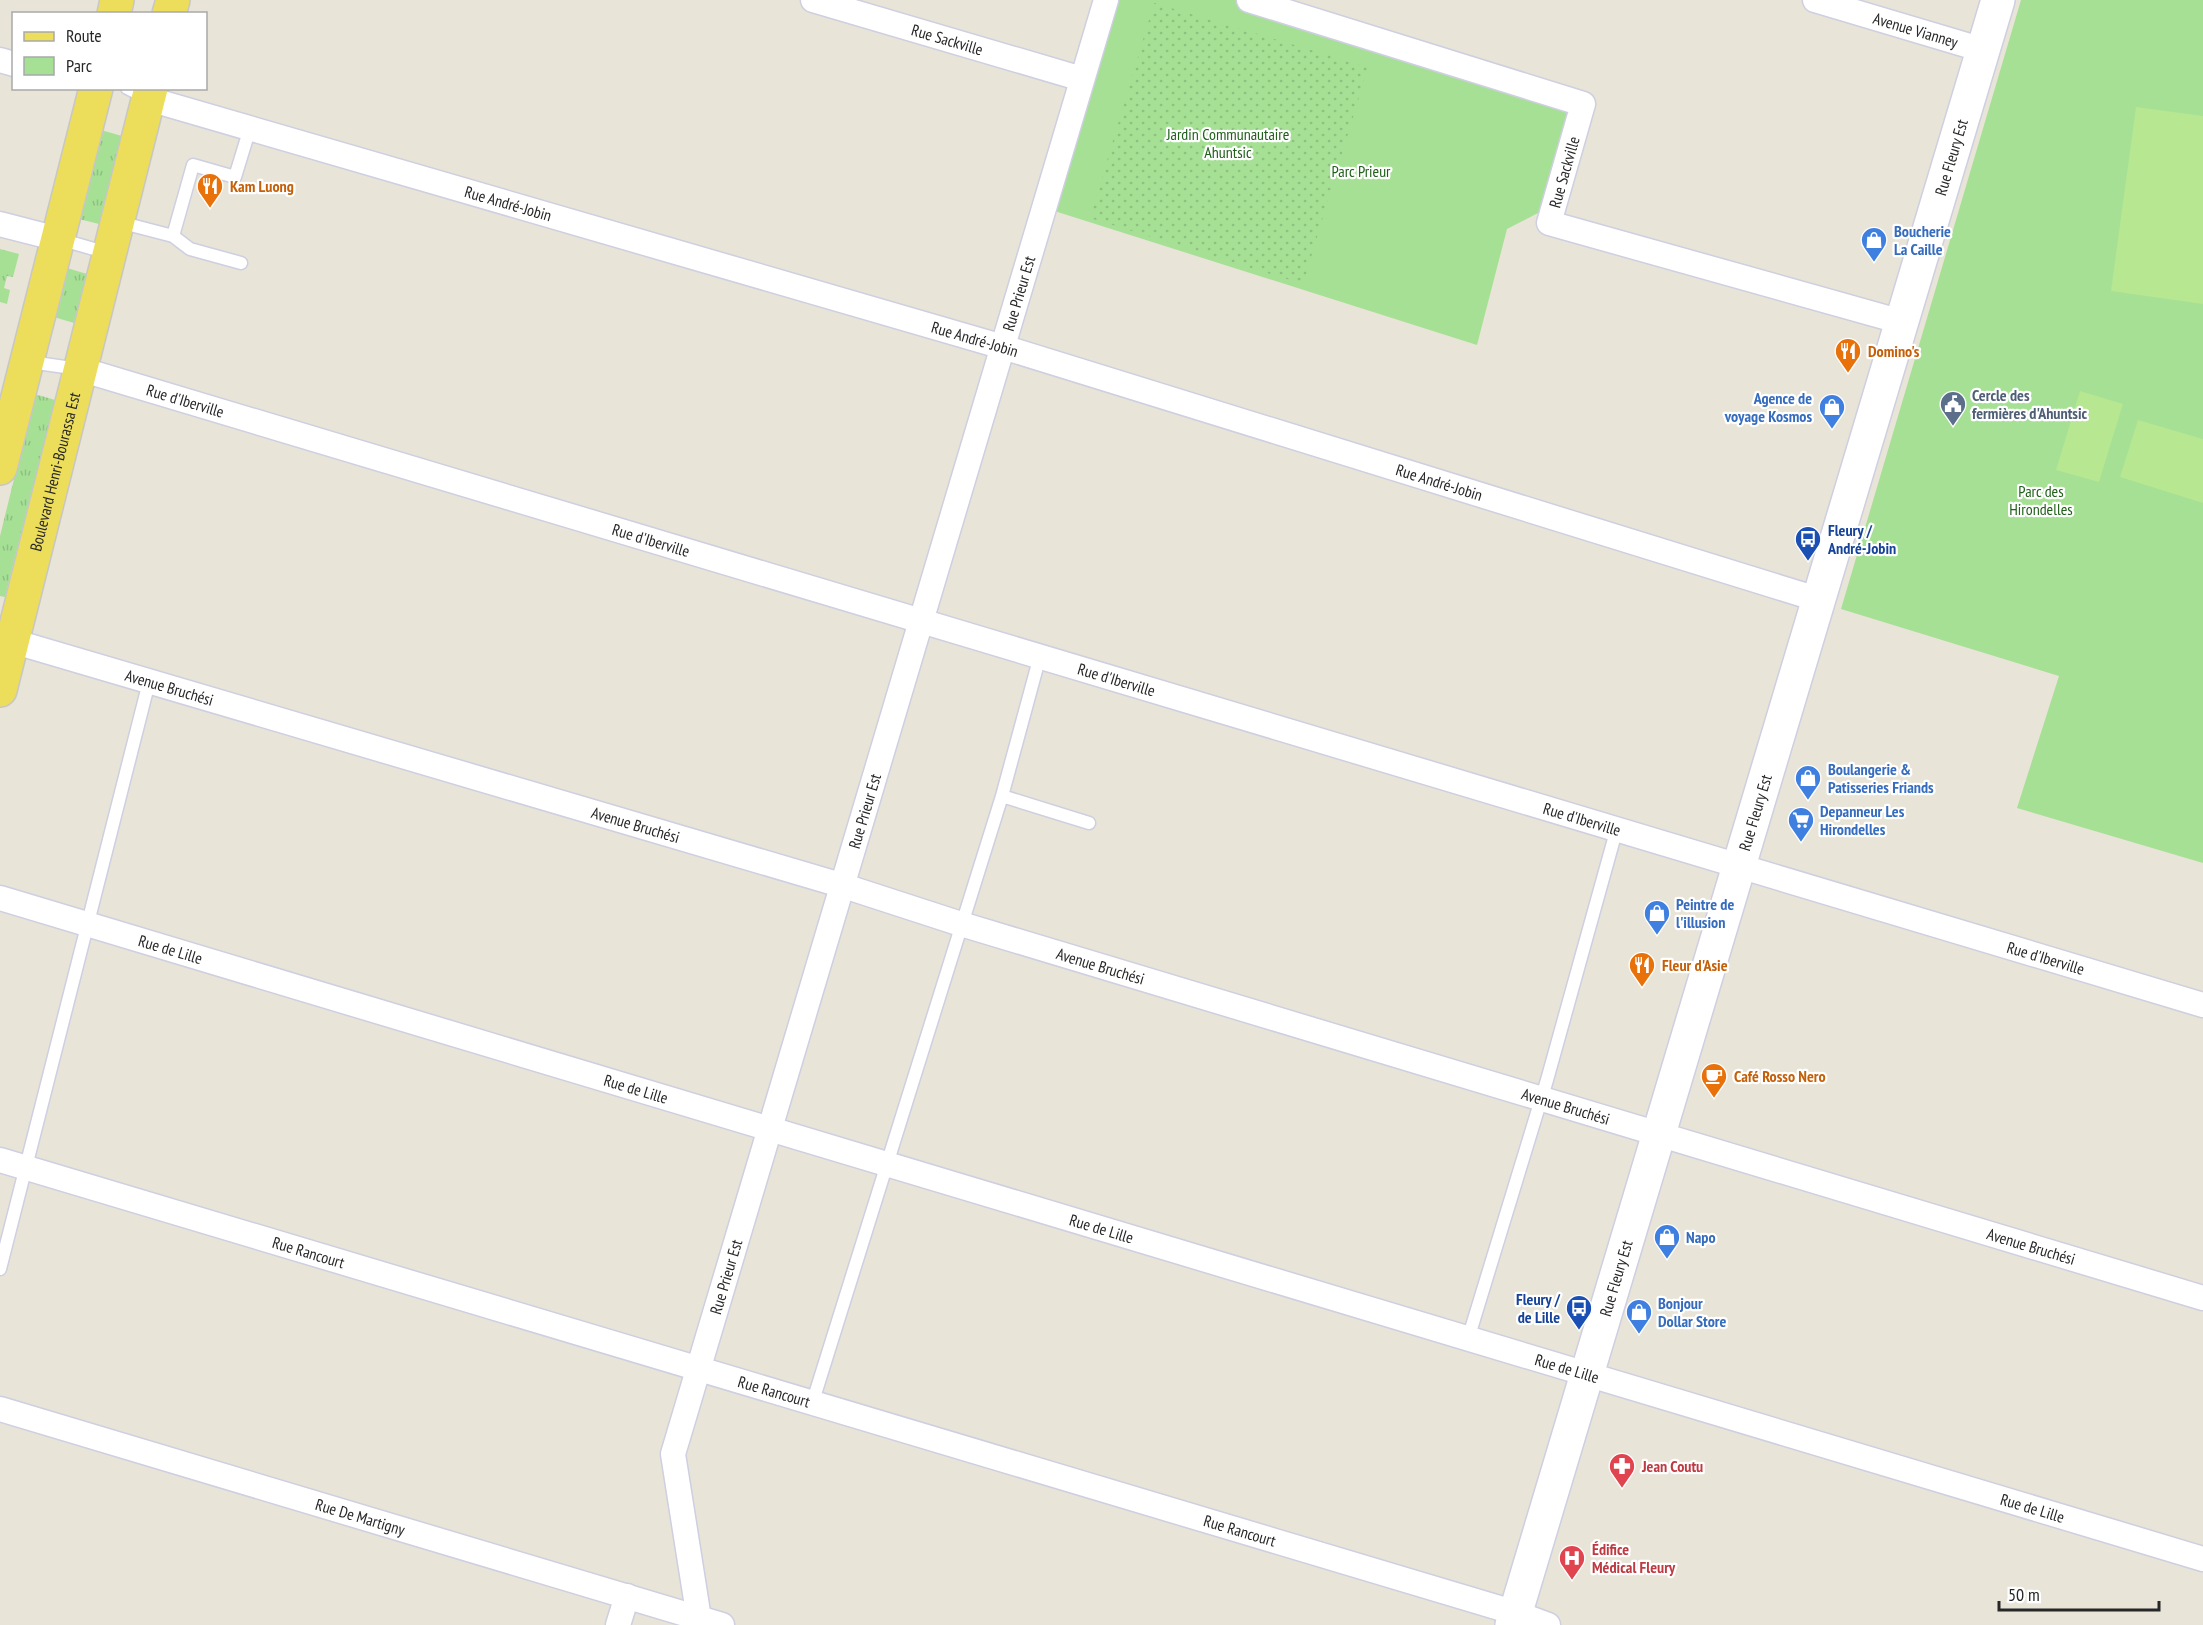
<svg xmlns="http://www.w3.org/2000/svg" width="2203" height="1625" font-family="'PT Sans Narrow',sans-serif">
  <defs>
    <pattern id="grass-tufts" width="24" height="20" patternUnits="userSpaceOnUse" patternTransform="scale(1.5)"><rect width="24" height="20" fill="#a5e095"/><path d="M3 7l-1-3M5 7V3M7 7l1-3M15 17l-1-3M17 17v-4M19 17l1-3" fill="none" stroke="#8ec080"/></pattern>
    <pattern id="garden-dots" width="8" height="8" patternUnits="userSpaceOnUse" patternTransform="scale(1.5)"><rect width="8" height="8" fill="#a5e095"/><path d="M2 2h.1M6 6h.1" fill="none" stroke="#8ec080" stroke-width="1.8" stroke-linecap="round"/></pattern>
  </defs>
  <rect width="100%" height="100%" fill="#e9e4d8"/>
  <path fill="url(#grass-tufts)" d="M 101,130 L 122,136 L 99,224 L 79,219 Z
    M 0,249 L 19,254 L 13,277 L 7,276 L 4,288 L 10,290 L 7,304 L 0,302 Z
    M 67,268 L 87,274 L 74,323 L 54,317 Z
    M 35,394 L 55,400 L 5,597 L 0,596 L 0,536 Z"/>
  <path fill="#a5e095" d="M 1106,0 L 1249,0 L 1583,104 L 1542,211 L 1507,229 L 1477,345 L 1045,208 Z
    M 2021,0 L 2203,0 L 2203,863 L 2017,808 L 2059,676 L 1841,609 Z"/>
  <path fill="url(#garden-dots)" d="M 1154,3 L 1368,67 L 1303,284 L 1090,218 Z"/>
  <path fill="#b7e791" d="M 2136,107 L 2203,116 L 2203,304 L 2111,291 Z
    M 2080,391 L 2123,404 L 2099,482 L 2056,470 Z
    M 2138,420 L 2203,439 L 2203,503 L 2120,477 Z"/>
  <g fill="none" stroke-linecap="round" stroke-linejoin="round">
    <g stroke="#cecfe0" stroke-width="15">
      <path id="lane" d="M 127,88 L 147,98
        M 119,222 L 173,236 L 193,165 L 235,177 L 250,128
        M 173,236 L 190,249 L 241,263
        M 59,239 L 108,253
        M 30,356 L 44,364 L 79,369
        M 1002,796 L 1089,823
        M 0,1269 L 149,682
        M 1468,1339 L 1547,1080 L 1617,828
        M 812,1404 L 1002,796 L 1040,656"/>
    </g>
    <g stroke="#cecfe0" stroke-width="27">
      <g id="street">
        <path id="s1" d="M 813,0 L 1082,79"/>
        <path d="M 1249,0 L 1583,104 L 1549,223 L 1902,322"/>
        <path id="s2" d="M 1815,0 L 1983,50"/>
        <path d="M 0,60 L 14,64"/>
        <path id="s3" d="M 149,99 L 1003,347 L 1820,600"/>
        <path d="M 0,224 L 58,239"/>
        <path id="s4" d="M 80,369 L 2203,1005"/>
        <path id="s5" d="M 12,641 L 844,886 L 961,924 L 2203,1298"/>
        <path id="s6" d="M 0,898 L 2203,1559"/>
        <path id="s7" d="M 0,1160 L 1516,1613 L 1548,1625"/>
        <path id="s8" d="M 0,1409 L 722,1625"/>
        <path d="M 618,1625 L 627,1596"/>
        <path id="s9" d="M 700,1625 L 673,1454 L 1106,0"/>
      </g>
    </g>
    <g stroke="#cecfe0" stroke-width="36">
      <g id="secondary">
        <path id="s10" d="M 1512,1625 L 1998,0"/>
      </g>
    </g>
    <g stroke="#c7c7c7" stroke-width="36">
      <g id="primary">
        <path d="M 114,14 L 117,0"/>
        <path d="M 169,14 L 173,0"/>
        <path d="M 0,468 L 96,88"/>
        <path id="s11" d="M 0,690 L 151,88"/>
      </g>
    </g>
    <use href="#lane" stroke="#fff" stroke-width="12"/>
    <use href="#street" stroke="#fff" stroke-width="24"/>
    <use href="#secondary" stroke="#fff" stroke-width="33"/>
    <use href="#primary" stroke="#ecdd5a" stroke-width="33"/>
  </g>
  <defs>
    <g id="restaurant-pin" transform="scale(1.35)"><path d="M0 17L-7.5 6A9.5 9.5 0 1 1 7.5 6Z" fill="#e8710a" stroke="#fff"/><path d="M-5-6h1v4h1v-4h1v4h1v-4h1v5L-1.5 .5V6h-2V.5L-5-1ZM5-6V6H3V1.5H1.5Q1.5-4 5-6Z" fill="#fff"/></g>
    <g id="shop-pin" transform="scale(1.35)"><path d="M0 17L-7.5 6A9.5 9.5 0 1 1 7.5 6Z" fill="#3f7fe0" stroke="#fff"/><path d="M-5-2.5h2.3a2.7 3.5 0 0 1 5.4 0H5L5.5 6h-11ZM-1.5-2.5h3a1.5 2.3 0 0 0-3 0Z" fill="#fff"/></g>
    <g id="civic-pin" transform="scale(1.35)"><path d="M0 17L-7.5 6A9.5 9.5 0 1 1 7.5 6Z" fill="#5c6f8a" stroke="#fff"/><path d="M-.6-6.5H3V-4.5H.6V-3L4-1V1h2V6H-6V1h2V-1L-.6-3ZM-1.2 2.5V6h2.4V2.5Z" fill="#fff"/></g>
    <g id="bus-pin" transform="scale(1.35)"><path d="M0 17L-7.5 6A9.5 9.5 0 1 1 7.5 6Z" fill="#1a4fb4" stroke="#fff"/><path d="M-5-6H5V4H4V6H2V4H-2V6H-4V4H-5ZM-3.5-4V0h7V-4ZM-3.5 1.2v1.5H-2V1.2ZM2 1.2v1.5H3.5V1.2Z" fill="#fff"/></g>
    <g id="supermarket-pin" transform="scale(1.35)"><path d="M0 17L-7.5 6A9.5 9.5 0 1 1 7.5 6Z" fill="#3f7fe0" stroke="#fff"/><path d="M-6-5.5h2.5l.6 2H6L4.5 2H-2.5L-4.4-4H-6ZM-1.5 3.2a1.3 1.3 0 1 0 .1 0ZM3 3.2a1.3 1.3 0 1 0 .1 0Z" fill="#fff"/></g>
    <g id="cafe-pin" transform="scale(1.35)"><path d="M0 17L-7.5 6A9.5 9.5 0 1 1 7.5 6Z" fill="#e8710a" stroke="#fff"/><path d="M-5.5-4.5H6V0H3Q3 3.5 0 3.5H-2.5Q-5.5 3.5-5.5 0ZM3-3.2v2h1.7v-2ZM-6 4.5H4V6H-6Z" fill="#fff"/></g>
    <g id="pharmacy-pin" transform="scale(1.35)"><path d="M0 17L-7.5 6A9.5 9.5 0 1 1 7.5 6Z" fill="#e0444e" stroke="#fff"/><path d="M-2-6h4v4h4v4h-4v4h-4v-4h-4v-4h4Z" fill="#fff"/></g>
    <g id="hospital-pin" transform="scale(1.35)"><path d="M0 17L-7.5 6A9.5 9.5 0 1 1 7.5 6Z" fill="#e0444e" stroke="#fff"/><path d="M-5-5h3v3.5h4V-5h3V5h-3V1.5h-4V5h-3Z" fill="#fff"/></g>
  </defs>
  <g fill-rule="evenodd">
    <use href="#restaurant-pin" x="210" y="186"/>
    <use href="#shop-pin" x="1874" y="240"/>
    <use href="#restaurant-pin" x="1848" y="351"/>
    <use href="#civic-pin" x="1953" y="404"/>
    <use href="#shop-pin" x="1832" y="407"/>
    <use href="#bus-pin" x="1808" y="539"/>
    <use href="#shop-pin" x="1808" y="778"/>
    <use href="#supermarket-pin" x="1801" y="820"/>
    <use href="#shop-pin" x="1657" y="913"/>
    <use href="#restaurant-pin" x="1642" y="965"/>
    <use href="#cafe-pin" x="1714" y="1076"/>
    <use href="#shop-pin" x="1667" y="1237"/>
    <use href="#bus-pin" x="1579" y="1308"/>
    <use href="#shop-pin" x="1639" y="1312"/>
    <use href="#pharmacy-pin" x="1622" y="1466"/>
    <use href="#hospital-pin" x="1572" y="1558"/>
  </g>
  <g text-anchor="middle" dominant-baseline="central" stroke-width="4.5" stroke-linejoin="round" paint-order="stroke">
    <g font-size="16" fill="#272727" stroke="#fff">
      <text stroke="none"><textPath href="#s2" startOffset="105">Avenue Vianney</textPath></text>
      <text stroke="none"><textPath href="#s1" startOffset="140">Rue Sackville</textPath></text>
      <text stroke="none"><textPath href="#s10" startOffset="1532">Rue Fleury Est</textPath></text>
      <text transform="translate(1564 172) rotate(-74)">Rue Sackville</text>
      <text stroke="none"><textPath href="#s3" startOffset="374">Rue André-Jobin</textPath></text>
      <text stroke="none"><textPath href="#s9" startOffset="1384">Rue Prieur Est</textPath></text>
      <text stroke="none"><textPath href="#s3" startOffset="860">Rue André-Jobin</textPath></text>
      <text stroke="none"><textPath href="#s4" startOffset="110">Rue d'Iberville</textPath></text>
      <text stroke="none"><textPath href="#s11" startOffset="225">Boulevard Henri-Bourassa Est</textPath></text>
      <text stroke="none"><textPath href="#s3" startOffset="1346">Rue André-Jobin</textPath></text>
      <text stroke="none"><textPath href="#s4" startOffset="596">Rue d'Iberville</textPath></text>
      <text stroke="none"><textPath href="#s4" startOffset="1082">Rue d'Iberville</textPath></text>
      <text stroke="none"><textPath href="#s5" startOffset="164">Avenue Bruchési</textPath></text>
      <text stroke="none"><textPath href="#s9" startOffset="844">Rue Prieur Est</textPath></text>
      <text stroke="none"><textPath href="#s10" startOffset="848">Rue Fleury Est</textPath></text>
      <text stroke="none"><textPath href="#s4" startOffset="1568">Rue d'Iberville</textPath></text>
      <text stroke="none"><textPath href="#s5" startOffset="650">Avenue Bruchési</textPath></text>
      <text stroke="none"><textPath href="#s6" startOffset="178">Rue de Lille</textPath></text>
      <text stroke="none"><textPath href="#s4" startOffset="2052">Rue d'Iberville</textPath></text>
      <text stroke="none"><textPath href="#s5" startOffset="1136">Avenue Bruchési</textPath></text>
      <text stroke="none"><textPath href="#s6" startOffset="664">Rue de Lille</textPath></text>
      <text stroke="none"><textPath href="#s5" startOffset="1622">Avenue Bruchési</textPath></text>
      <text stroke="none"><textPath href="#s6" startOffset="1150">Rue de Lille</textPath></text>
      <text stroke="none"><textPath href="#s5" startOffset="2108">Avenue Bruchési</textPath></text>
      <text stroke="none"><textPath href="#s7" startOffset="322">Rue Rancourt</textPath></text>
      <text stroke="none"><textPath href="#s9" startOffset="358">Rue Prieur Est</textPath></text>
      <text stroke="none"><textPath href="#s10" startOffset="362">Rue Fleury Est</textPath></text>
      <text stroke="none"><textPath href="#s6" startOffset="1636">Rue de Lille</textPath></text>
      <text stroke="none"><textPath href="#s7" startOffset="808">Rue Rancourt</textPath></text>
      <text stroke="none"><textPath href="#s6" startOffset="2122">Rue de Lille</textPath></text>
      <text stroke="none"><textPath href="#s8" startOffset="376">Rue De Martigny</textPath></text>
      <text stroke="none"><textPath href="#s7" startOffset="1294">Rue Rancourt</textPath></text>
    </g>
    <g font-size="16" fill="#20601a" stroke="#fff">
      <text x="1228" y="134">Jardin Communautaire<tspan x="1228" dy="18">Ahuntsic</tspan></text>
      <text x="1361" y="171">Parc Prieur</text>
      <text x="2041" y="491">Parc des<tspan x="2041" dy="18">Hirondelles</tspan></text>
    </g>
    <g font-size="16" font-weight="bold" fill="#c56008" stroke="#fff" text-anchor="start">
      <text x="230" y="186">Kam Luong</text>
      <text x="1868" y="351">Domino's</text>
      <text x="1662" y="965">Fleur d'Asie</text>
      <text x="1734" y="1076">Café Rosso Nero</text>
    </g>
    <g font-size="16" font-weight="bold" fill="#366cbe" stroke="#fff" text-anchor="start">
      <text x="1894" y="231">Boucherie<tspan x="1894" dy="18">La Caille</tspan></text>
      <text x="1812" y="398" text-anchor="end">Agence de<tspan x="1812" dy="18">voyage Kosmos</tspan></text>
      <text x="1828" y="769">Boulangerie &amp;<tspan x="1828" dy="18">Patisseries Friands</tspan></text>
      <text x="1820" y="811">Depanneur Les<tspan x="1820" dy="18">Hirondelles</tspan></text>
      <text x="1676" y="904">Peintre de<tspan x="1676" dy="18">l'illusion</tspan></text>
      <text x="1686" y="1237">Napo</text>
      <text x="1658" y="1303">Bonjour<tspan x="1658" dy="18">Dollar Store</tspan></text>
    </g>
    <g font-size="16" font-weight="bold" fill="#4e5e75" stroke="#fff" text-anchor="start">
      <text x="1972" y="395">Cercle des<tspan x="1972" dy="18">fermières d'Ahuntsic</tspan></text>
    </g>
    <g font-size="16" font-weight="bold" fill="#164399" stroke="#fff" text-anchor="start">
      <text x="1828" y="530">Fleury /<tspan x="1828" dy="18">André-Jobin</tspan></text>
      <text x="1560" y="1299" text-anchor="end">Fleury /<tspan x="1560" dy="18">de Lille</tspan></text>
    </g>
    <g font-size="16" font-weight="bold" fill="#be3a42" stroke="#fff" text-anchor="start">
      <text x="1642" y="1466">Jean Coutu</text>
      <text x="1592" y="1549">Édifice<tspan x="1592" dy="18">Médical Fleury</tspan></text>
    </g>
  </g>
  <rect x="12" y="12" width="195" height="78" fill="#ffffff" stroke="#a9a9a9" stroke-width="1.5"/>
  <rect x="24" y="32" width="30" height="9" fill="#ecdd5a" stroke="#a9a9a9" stroke-width="1.5"/>
  <text x="66" y="42" font-size="18" fill="#272727">Route</text>
  <rect x="24" y="57" width="30" height="18" fill="#a5e095" stroke="#a9a9a9" stroke-width="1.5"/>
  <text x="66" y="72" font-size="18" fill="#272727">Parc</text>
  <path d="M1999 1601v9h160v-9" fill="none" stroke="#272727" stroke-width="3"/>
  <text x="2008" y="1601" font-size="18" fill="#272727" stroke="#ffffff" stroke-width="4.5" paint-order="stroke">50 m</text>
</svg>
